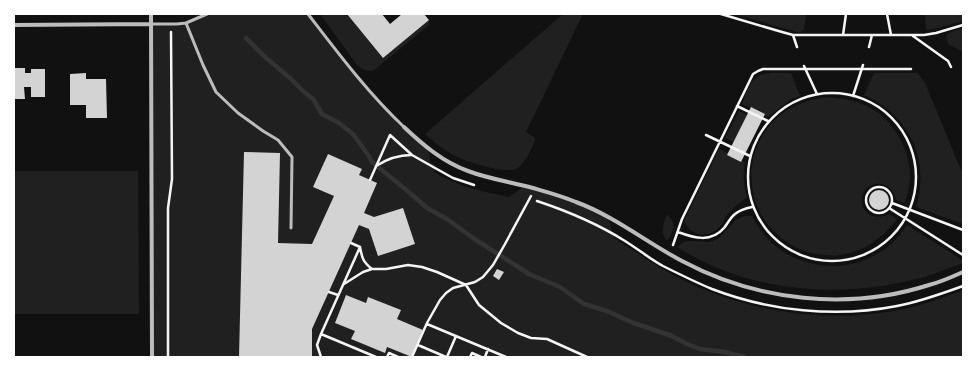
<svg xmlns="http://www.w3.org/2000/svg" width="977" height="371" font-family="'Fira Sans Condensed',sans-serif">
  <rect width="100%" height="100%" fill="#111"/>
  <path fill="#202020" d="M 207,14 L 308,14 L 383,106 L 429,149 L 430,162 L 436,166 L 434,172 C 459,187 481,191 509,197 L 524,186 L 566,198 L 608,216 L 614,238 C 638,253 661,270 687,282 C 750,312 825,323 894,311 C 917,307 940,299 963,290 L 963,357 L 153,357 L 151,24 L 186,23 Z
    M 320,14 L 347,14 L 383,58 L 429,20 L 429,25 L 373,71 C 366,71 363,69 357,65 Z
    M 563,14 L 583,14 L 526,132 L 535,138 L 535,141 C 531,149 525,165 516,169 C 504,174 464,161 453,155 C 443,149 434,142 425,134 Z
    M 734,14 L 806,14 L 804,30 L 801,32 L 797,32 Z
    M 925,14 L 963,14 L 963,21 L 938,28 L 926,30 Z
    M 963,29 L 963,52 L 948,44 L 946,36 C 950,31 957,30 963,29 Z
    M 791,73 L 800,96 L 791,99 L 768,117 L 765,116 L 765,114 L 751,107 L 751,108 L 742,104 C 745,97 747,89 751,83 C 760,70 777,73 791,73 Z
    M 874,73 L 918,73 L 926,85 L 963,175 L 963,224 L 916,207 C 918,200 920,193 920,186 C 924,146 901,111 864,95 Z
    M 826,97 C 838,98 850,99 862,104 C 891,115 911,148 910,179 C 909,188 907,195 905,203 L 896,200 C 892,176 860,180 862,202 C 862,208 866,212 870,215 C 876,218 883,217 889,214 L 897,219 C 883,238 864,252 840,255 C 823,257 805,253 790,244 C 744,217 738,152 778,117 C 792,105 808,100 826,97 Z
    M 739,111 L 747,115 L 734,142 L 725,138 Z
    M 719,149 L 728,153 L 727,155 L 741,162 L 742,160 L 745,162 C 743,173 743,186 747,197 C 740,202 733,208 727,215 C 724,220 722,226 716,230 C 704,239 690,234 684,221 Z
    M 14,171 L 138,171 L 139,314 L 14,314 Z
    M 667,215 C 677,223 674,231 667,241 C 660,233 663,223 667,215 Z
    M 745,216 L 752,216 C 759,230 769,242 782,251 C 824,278 880,268 907,225 L 959,258 L 963,261 L 963,263 C 954,266 944,270 934,274 C 867,295 791,296 725,271 C 708,265 693,256 678,248 C 685,235 701,245 713,241 C 727,235 731,219 745,216 Z"/>
  <g fill="none" stroke-linecap="round" stroke-linejoin="round">
    <path stroke="#333" stroke-width="4.5" d="M 246,38 L 265,57 L 290,78 L 303,91 L 313,99 L 322,114 L 339,123 L 353,134 L 369,156 L 372,162 L 410,193 L 427,208 L 447,219 L 473,238 L 529,274 L 560,287 L 584,304 L 607,311 L 631,322 L 672,336 L 687,344 L 700,349 L 725,352 L 744,357"/>
  </g>
  <path fill="#d3d3d3" d="M 347,14 L 382,14 L 390,24 L 402,14 L 424,14 L 429,20 L 383,58 Z
    M 15,68 L 25,68 L 25,73 L 31,73 L 31,69 L 45,69 L 45,97 L 31,97 L 31,87 L 24,87 L 25,99 L 14,99 Z
    M 86,73 L 86,79 L 106,79 L 107,118 L 86,118 L 86,105 L 70,105 L 70,74 Z
    M 751,107 L 765,114 L 741,162 L 727,155 Z
    M 244,152 L 280,153 L 278,243 L 312,244 L 334,196 L 313,187 L 328,154 L 362,169 L 359,175 L 377,183 L 364,213 L 374,217 L 403,208 L 415,244 L 378,256 L 369,229 L 359,225 L 312,329 L 312,357 L 239,357 Z
    M869 200a10 10 0 1 1 20 0a10 10 0 1 1-20 0Z
    M 497,269 L 504,272 L 499,280 L 493,276 Z
    M 346,295 L 366,303 L 368,297 L 401,310 L 397,319 L 423,330 L 412,357 L 387,347 L 385,353 L 351,339 L 355,331 L 335,323 Z"/>
  <g fill="none" stroke-linecap="round" stroke-linejoin="round">
    <path stroke="#f5f5f5" stroke-width="2.5" d="M 721,14 L 782,32 L 793,35 L 924,35 L 936,33 L 963,25
      M 887,14 L 891,35
      M 793,35 L 797,47
      M 843,35 L 846,14
      M 913,36 L 948,61 L 951,67
      M 869,47 L 872,35
      M 804,66 L 817,94
      M748 177a84 84 0 1 1 168 0a84 84 0 1 1-168 0Z
      M 853,96 L 863,65
      M 737,106 L 768,121
      M 706,135 L 750,156
      M 376,166 C 387,159 397,155 411,155
      M 370,180 L 390,135 L 412,155 L 435,168 L 453,178 L 474,185
      M866 200a13 13 0 1 1 26 0a13 13 0 1 1-26 0Z
      M 537,201 C 567,211 598,224 625,241 C 638,249 650,259 663,266 C 679,274 695,282 712,289 C 769,311 836,318 897,306 C 919,302 941,294 963,286
      M 892,203 L 963,230
      M 889,208 L 963,255
      M 678,232 C 694,238 711,243 724,228 C 728,223 730,218 735,214 C 740,210 747,208 752,207
      M 673,245 L 682,219 L 753,74 L 758,71 L 763,69 L 911,69
      M 360,247 C 362,258 363,262 372,269 L 386,269 L 408,265 L 422,267 L 437,272 L 466,285 L 479,305 L 501,323 L 518,333 L 531,338 L 547,339 L 587,357
      M 344,284 L 363,272 L 372,269
      M 329,292 L 338,295
      M 427,324 L 506,357
      M 321,334 L 376,357
      M 418,345 L 446,357
      M 168,357 L 168,208 L 172,179 L 171,32
      M 321,357 L 317,345 L 321,334 L 360,247 L 351,243
      M 387,357 L 389,353 L 398,357
      M 412,357 L 427,323 L 440,300 L 446,293 L 453,288 L 475,282 L 483,277 L 493,265 L 505,244 L 531,196
      M 447,357 L 456,336
      M 470,357 L 472,353 L 481,357
      M 485,357 L 488,349"/>
    <path stroke="#bcbcbc" stroke-width="3" d="M 308,14 C 338,53 368,93 404,127
      M 186,23 L 203,65 L 216,92 L 238,113 L 263,131 L 278,140 L 292,157 L 291,228
      M 151,24 L 177,24 L 186,23 L 207,14"/>
    <path stroke="#bcbcbc" stroke-width="4" d="M 151,14 L 152,357
      M 14,25 L 151,24
      M 404,127 C 423,145 443,162 468,171 C 489,179 511,182 533,188 C 547,192 562,196 576,202 C 614,216 646,242 682,261 C 757,301 848,311 929,285 C 941,282 952,277 963,272"/>
  </g>
  <rect width="977" height="371" fill="none" stroke="#ffffff" stroke-width="30"/>
</svg>
